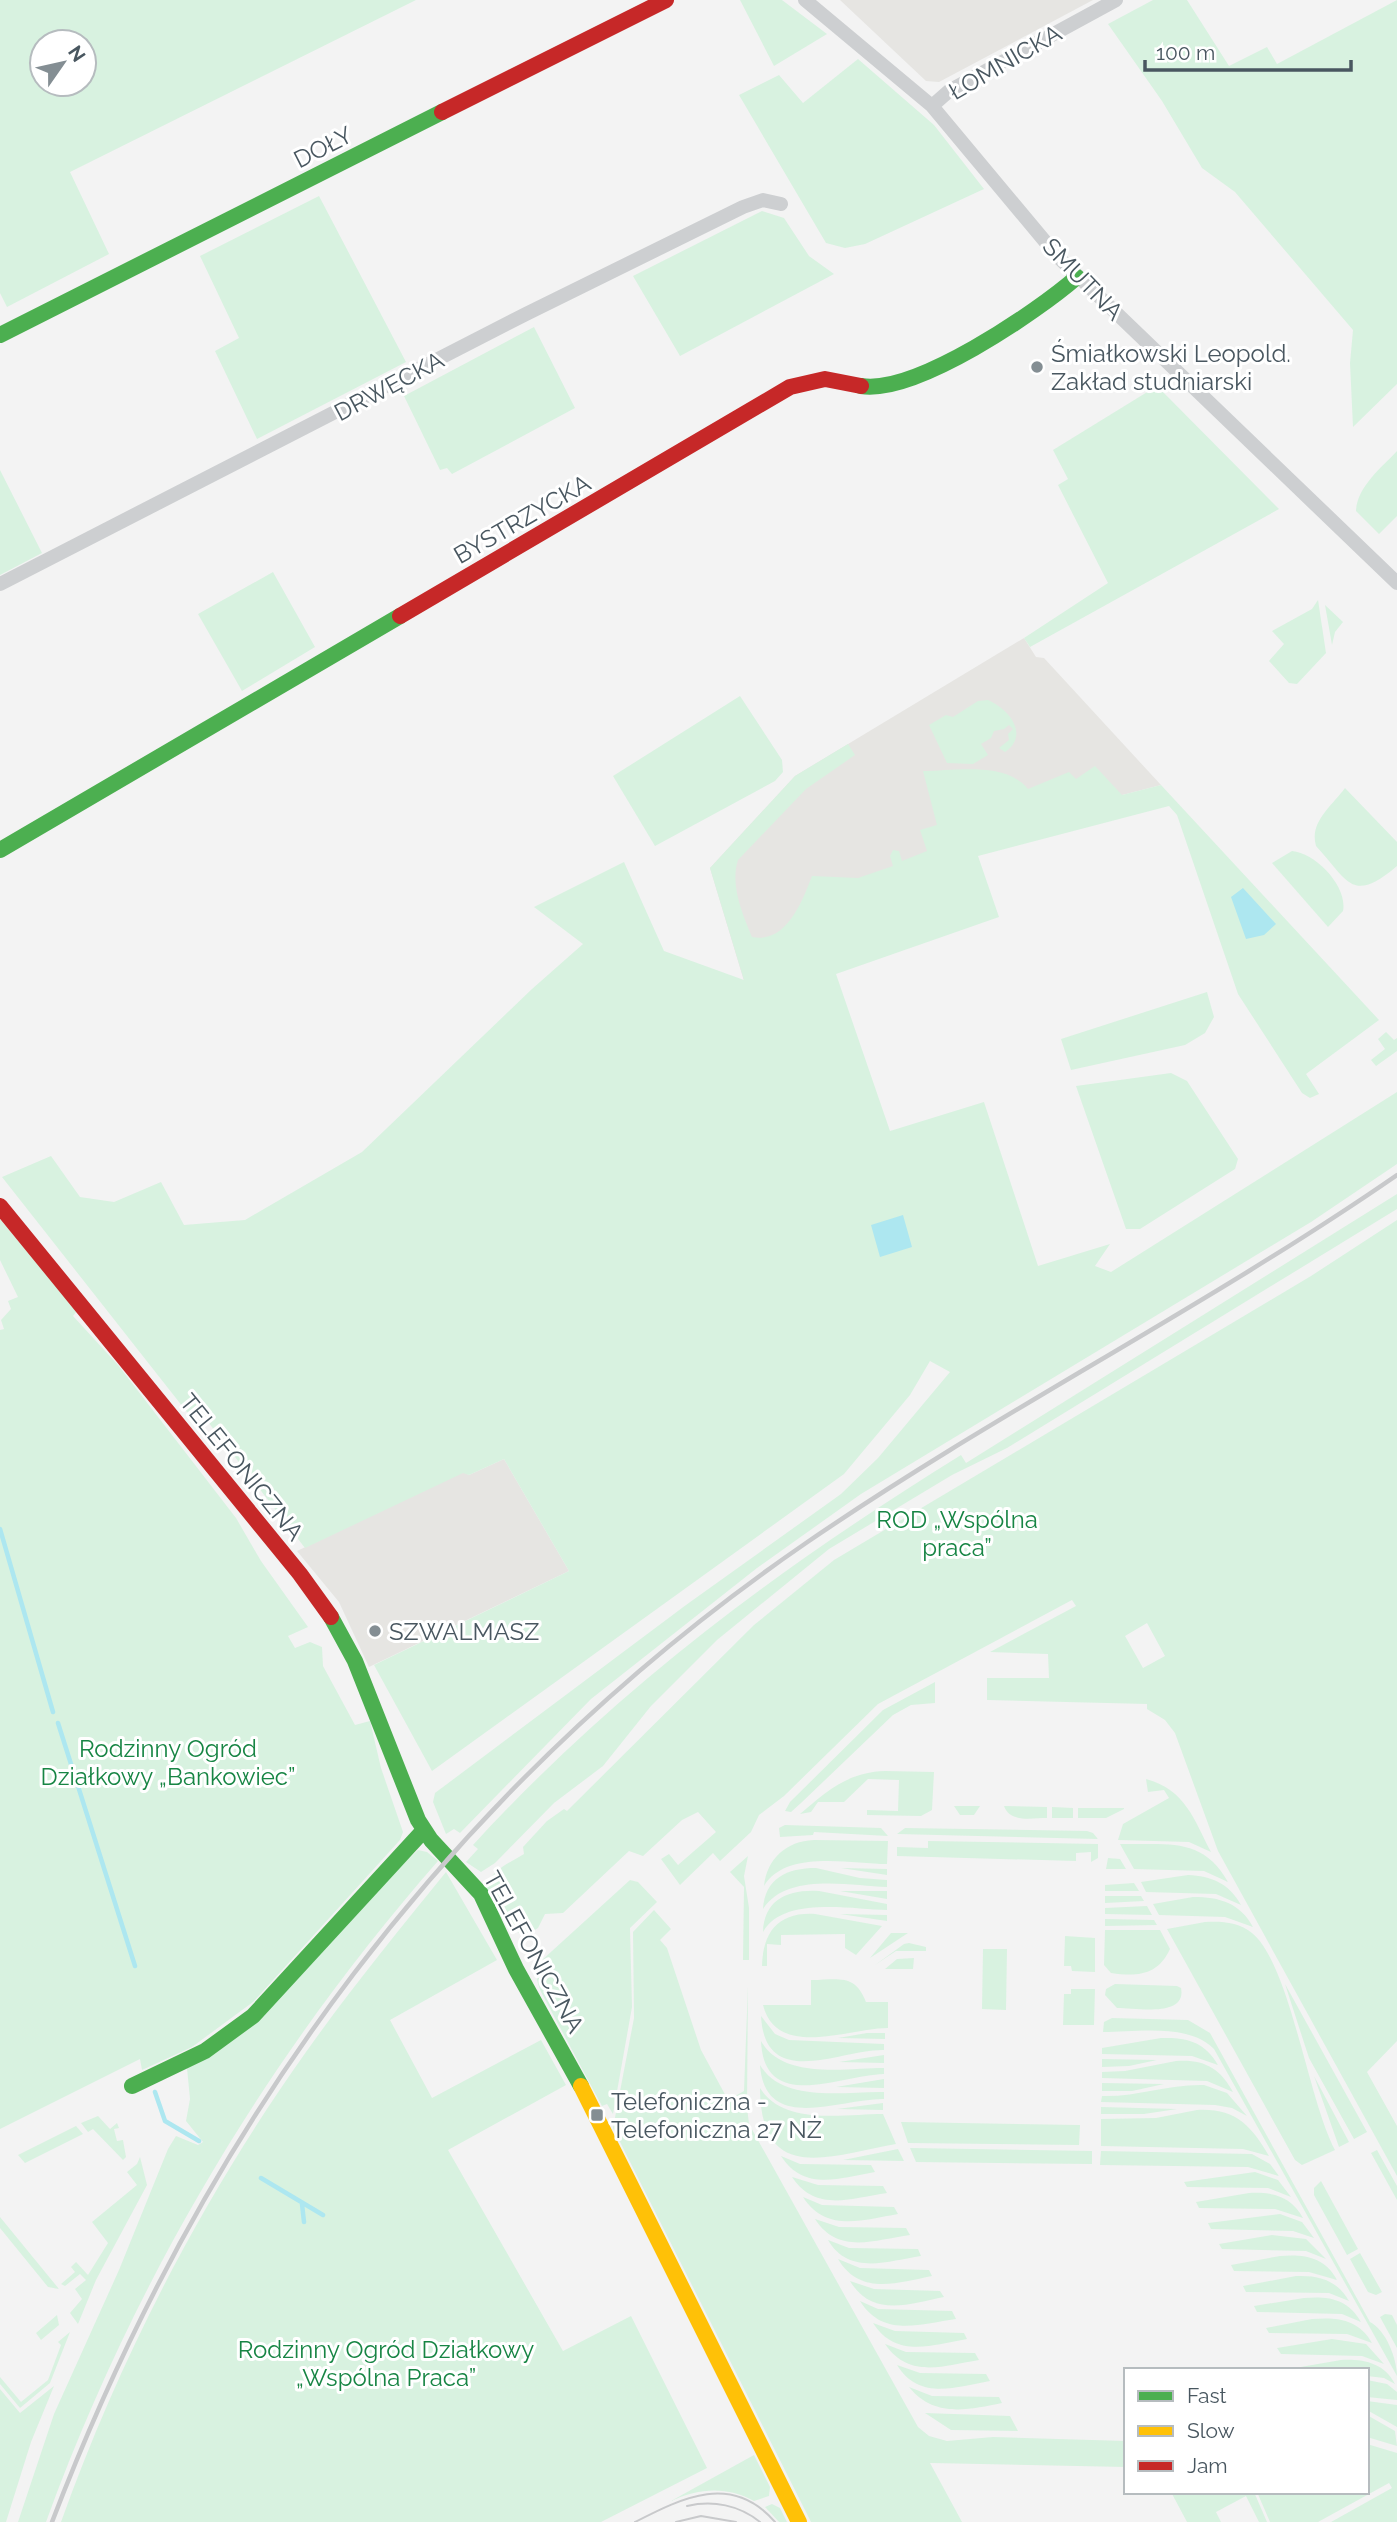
<svg xmlns="http://www.w3.org/2000/svg" width="1397" height="2522" font-family="Raleway,sans-serif">
  <rect width="100%" height="100%" fill="#f3f3f3"/>
  <path fill="#e6e5e2" d="M 840,0 L 1093,0 L 939,82 L 926,81 Z
    M 1024,638 L 1036,657 L 1044,658 L 1161,785 L 968,835 L 744,981 L 710,868 L 795,776 Z
    M 504,1459 L 569,1571 L 369,1667 L 339,1602 L 297,1551 L 463,1472 L 469,1475 Z"/>
  <path fill="#d8f2e0" fill-rule="evenodd" d="M 0,0 L 416,0 L 70,172 L 109,254 L 7,307 L 0,293 ZM 42,42 L 84,42 L 84,84 L 42,84 Z
    M 740,0 L 782,0 L 827,34 L 774,66 Z
    M 1153,0 L 1187,0 L 1229,66 L 1267,47 L 1277,64 L 1397,0 L 1397,384 L 1353,427 L 1350,363 L 1353,330 L 1235,192 L 1202,168 L 1162,101 L 1108,24 Z
    M 858,59 L 934,125 L 984,189 L 865,244 L 845,248 L 826,243 L 739,95 L 779,75 L 803,103 Z
    M 319,196 L 406,362 L 257,439 L 215,351 L 239,338 L 200,256 Z
    M 762,211 L 784,218 L 809,256 L 834,274 L 680,356 L 633,276 Z
    M 534,327 L 575,408 L 452,474 L 447,468 L 440,470 L 404,396 Z
    M 1157,386 L 1279,509 L 1030,647 L 1024,638 L 1108,583 L 1058,485 L 1068,479 L 1053,450 Z
    M 1397,451 L 1397,516 L 1379,534 L 1356,511 C 1357,487 1381,468 1397,451 Z
    M 0,470 L 42,553 L 0,575 Z
    M 273,572 L 315,647 L 242,691 L 198,614 Z
    M 1318,600 L 1326,653 L 1297,684 L 1289,683 L 1269,661 L 1284,644 L 1272,631 L 1312,609 Z
    M 1325,605 L 1343,622 L 1335,632 L 1332,645 Z
    M 740,696 L 782,760 L 783,772 L 775,781 L 655,846 L 613,776 Z
    M 988,700 C 1009,709 1030,735 1005,752 L 999,748 L 1009,740 L 1008,734 L 1013,729 L 1009,725 L 1004,729 L 994,731 L 991,738 L 981,744 L 988,755 L 973,764 L 947,763 L 929,725 L 946,715 L 953,717 L 978,701 Z
    M 848,744 L 855,755 L 806,789 L 738,860 C 730,885 742,913 752,937 C 786,944 802,902 812,876 L 858,878 L 893,866 L 890,856 L 893,850 L 899,851 L 902,861 L 927,851 L 920,830 L 937,825 L 923,771 C 954,771 1006,761 1028,789 L 1069,772 L 1076,779 L 1095,766 L 1122,795 L 1161,785 L 1379,1020 L 1306,1074 L 1319,1094 L 1310,1098 L 1302,1093 L 1238,994 L 1177,815 L 1169,806 L 978,856 L 999,917 L 836,974 L 890,1131 L 984,1102 L 1038,1266 L 1110,1244 L 1095,1266 L 1111,1272 L 1397,1092 L 1397,1164 L 1311,1222 L 861,1494 L 757,1568 L 591,1699 L 460,1833 L 454,1829 L 446,1834 L 433,1802 L 435,1793 L 686,1605 L 841,1494 L 878,1458 L 950,1372 L 930,1361 L 910,1395 L 844,1474 L 432,1771 L 374,1665 L 569,1571 L 504,1459 L 469,1475 L 463,1473 L 305,1548 L 198,1409 L 190,1416 L 2,1177 L 51,1156 L 80,1197 L 114,1202 L 161,1182 L 184,1225 L 245,1220 L 362,1152 L 532,989 L 583,944 L 534,907 L 624,862 L 664,951 L 744,980 L 710,868 L 795,776 Z
    M 1345,788 L 1397,842 L 1397,866 C 1352,904 1349,882 1316,846 C 1309,822 1332,806 1345,788 Z
    M 1292,851 C 1316,853 1348,887 1343,911 L 1328,927 L 1272,863 Z
    M 1207,992 L 1214,1017 L 1205,1033 L 1185,1045 L 1071,1070 L 1061,1039 Z
    M 1386,1032 L 1394,1040 L 1397,1038 L 1397,1051 L 1376,1066 L 1371,1060 L 1385,1049 L 1378,1039 Z
    M 1171,1073 L 1187,1081 L 1238,1159 L 1235,1169 L 1140,1229 L 1126,1229 L 1076,1086 Z
    M 1397,1194 L 1397,1209 L 1007,1448 L 952,1475 L 829,1549 L 717,1640 L 651,1706 L 603,1766 L 554,1803 L 495,1863 L 481,1872 L 466,1862 L 478,1849 L 473,1845 C 618,1687 779,1568 961,1455 L 966,1463 Z
    M 0,1219 L 77,1311 L 73,1316 L 118,1365 L 236,1518 L 261,1561 L 308,1627 L 288,1636 L 295,1648 L 310,1642 L 322,1647 L 323,1666 L 355,1725 L 370,1721 L 381,1768 L 403,1832 L 400,1840 L 253,2002 L 192,2047 L 142,2070 L 140,2059 L 0,2129 L 0,1330 L 4,1329 L 1,1320 L 11,1309 L 8,1301 L 18,1297 L 0,1260 Z
    M 1397,1220 L 1397,2041 L 1367,2072 L 1397,2126 L 1397,2176 L 1218,1851 L 1175,1733 L 1165,1720 L 1147,1709 L 1147,1704 L 987,1700 L 987,1678 L 1049,1678 L 1048,1654 L 990,1652 L 1076,1606 L 1072,1600 L 878,1704 L 784,1796 L 759,1815 L 751,1832 L 720,1861 L 713,1853 L 680,1885 L 661,1859 L 669,1854 L 678,1865 L 716,1832 L 698,1812 L 682,1820 L 643,1856 L 629,1851 L 563,1913 L 545,1914 L 538,1928 L 527,1935 C 502,1930 497,1909 486,1887 C 492,1870 509,1863 524,1854 L 523,1847 L 547,1821 L 564,1809 L 567,1811 L 754,1625 L 834,1560 L 1311,1276 ZM 1147,1623 L 1165,1656 L 1143,1668 L 1125,1636 Z
    M 935,1682 L 935,1703 L 911,1705 L 893,1715 L 801,1803 L 791,1812 L 785,1811 L 790,1802 L 883,1710 Z
    M 885,1771 L 934,1772 L 932,1810 L 921,1816 L 867,1815 L 867,1810 L 898,1811 L 899,1780 L 868,1779 L 844,1802 L 818,1802 L 811,1812 L 800,1814 C 827,1791 848,1772 885,1771 Z
    M 1146,1779 C 1186,1790 1194,1820 1211,1852 L 1189,1842 L 1118,1840 L 1123,1824 L 1169,1798 L 1164,1790 L 1148,1792 Z
    M 954,1806 L 980,1806 L 974,1815 L 960,1815 Z
    M 1004,1806 L 1047,1807 L 1047,1818 C 1032,1818 1010,1823 1004,1806 Z
    M 1052,1807 L 1073,1808 L 1073,1818 L 1052,1818 Z
    M 1078,1808 L 1124,1808 L 1124,1809 L 1106,1818 L 1078,1818 Z
    M 785,1825 L 881,1828 L 888,1836 L 814,1832 L 813,1835 L 780,1837 L 779,1828 Z
    M 905,1828 L 1087,1831 L 1093,1833 L 1098,1839 L 897,1834 Z
    M 814,1840 L 888,1841 L 887,1864 C 851,1864 786,1849 764,1886 C 767,1859 786,1841 814,1840 Z
    M 928,1841 L 1098,1844 L 1098,1858 L 1091,1862 L 1091,1852 L 1076,1853 L 1076,1861 L 897,1856 L 897,1847 L 928,1848 Z
    M 1120,1844 C 1166,1845 1203,1836 1228,1882 L 1204,1871 L 1134,1869 Z
    M 418,1850 L 427,1852 L 438,1861 C 268,2055 134,2280 46,2522 L 18,2522 L 54,2414 L 119,2270 L 168,2149 L 176,2136 L 198,2145 L 203,2142 L 186,2121 L 190,2099 L 187,2068 Z
    M 748,1856 L 744,1876 L 749,1908 L 749,1960 L 743,1960 L 744,1887 L 730,1872 Z
    M 1108,1858 L 1120,1859 L 1126,1869 L 1106,1869 Z
    M 816,1868 L 860,1878 L 887,1880 L 887,1887 C 850,1886 787,1872 763,1909 C 765,1878 787,1868 816,1868 Z
    M 841,1868 L 887,1869 L 887,1875 Z
    M 446,1872 L 497,1960 L 390,2020 L 432,2098 L 541,2040 L 566,2085 L 448,2150 L 563,2351 L 631,2316 L 707,2468 L 601,2522 L 61,2522 C 121,2355 203,2197 306,2052 C 350,1990 398,1931 446,1872 Z
    M 1188,1875 C 1211,1876 1229,1883 1241,1905 L 1216,1894 L 1146,1892 L 1141,1882 Z
    M 630,1880 L 638,1882 L 657,1902 L 630,1928 L 632,2007 L 613,2114 L 607,2104 L 602,2106 L 541,1992 C 536,1980 535,1973 541,1961 Z
    M 1134,1883 L 1139,1891 L 1105,1891 L 1105,1885 Z
    M 819,1891 L 887,1904 L 887,1910 C 851,1909 782,1896 763,1932 C 764,1899 789,1889 819,1891 Z
    M 840,1891 L 887,1891 L 887,1899 Z
    M 1105,1896 L 1141,1896 L 1144,1901 L 1105,1903 Z
    M 1193,1897 C 1220,1897 1240,1903 1253,1927 L 1225,1917 L 1159,1915 L 1153,1904 Z
    M 1147,1906 L 1152,1915 L 1105,1914 L 1105,1908 Z
    M 654,1910 L 671,1929 L 660,1940 L 667,1948 L 701,2050 L 728,2100 L 744,2091 L 748,1986 L 747,2107 L 749,2124 L 918,2427 L 929,2436 L 947,2441 L 993,2437 L 1126,2441 L 1126,2467 L 930,2463 L 962,2522 L 811,2522 L 613,2128 L 634,2018 L 633,1932 Z
    M 815,1914 L 882,1926 L 856,1955 L 845,1948 L 845,1934 L 781,1935 L 781,1945 L 767,1944 L 767,1966 L 762,1966 C 763,1931 779,1912 815,1914 Z
    M 840,1914 L 887,1915 L 887,1921 Z
    M 1105,1919 L 1154,1920 L 1157,1925 L 1105,1926 Z
    M 1205,1922 C 1221,1921 1239,1922 1252,1933 C 1290,1964 1308,2099 1335,2150 L 1302,2165 L 1295,2160 L 1167,1929 Z
    M 1105,1930 L 1160,1930 L 1170,1949 C 1158,1975 1138,1977 1111,1973 L 1104,1965 Z
    M 891,1933 L 908,1933 L 870,1958 Z
    M 1065,1936 L 1095,1938 L 1095,1972 L 1072,1971 L 1071,1966 L 1064,1966 Z
    M 909,1943 L 926,1947 L 926,1951 L 896,1951 L 875,1965 L 904,1944 Z
    M 983,1949 L 1007,1949 L 1006,2010 L 982,2009 Z
    M 914,1958 L 913,1969 L 885,1969 L 897,1959 Z
    M 811,1980 C 838,1980 855,1973 866,2002 L 888,2002 L 888,2028 C 849,2028 777,2060 763,2005 L 811,2005 Z
    M 1115,1984 L 1177,1986 L 1181,1988 C 1187,2018 1136,2008 1117,2008 L 1105,1995 L 1106,1989 Z
    M 1285,1984 L 1367,2132 L 1354,2139 L 1309,2058 Z
    M 1071,1989 L 1095,1989 L 1094,2025 L 1063,2025 L 1064,1994 L 1071,1994 Z
    M 761,2016 L 775,2034 L 789,2040 L 884,2044 L 884,2050 C 841,2049 765,2092 761,2016 Z
    M 1112,2018 L 1188,2020 L 1210,2033 L 1370,2322 C 1386,2330 1397,2359 1397,2376 L 1214,2049 C 1189,2023 1137,2032 1103,2032 L 1104,2022 Z
    M 867,2033 L 885,2033 L 885,2039 L 838,2038 Z
    M 1161,2038 C 1187,2037 1205,2042 1218,2065 L 1192,2056 L 1102,2054 L 1102,2048 Z
    M 761,2041 C 783,2080 846,2068 884,2068 L 884,2074 C 841,2075 764,2114 761,2041 Z
    M 884,2055 L 884,2063 L 839,2062 Z
    M 1102,2059 L 1157,2060 L 1129,2066 L 1102,2067 Z
    M 1176,2061 C 1204,2059 1220,2068 1233,2092 L 1207,2081 L 1102,2078 L 1102,2072 L 1125,2071 Z
    M 760,2065 C 783,2104 845,2091 884,2092 L 884,2099 C 841,2098 765,2135 760,2065 Z
    M 1314,2076 L 1349,2142 L 1339,2147 Z
    M 884,2079 L 884,2088 L 836,2087 Z
    M 1102,2083 L 1164,2084 L 1132,2091 L 1102,2091 Z
    M 1204,2085 L 1227,2093 L 1247,2116 L 1232,2108 L 1215,2105 L 1101,2102 L 1102,2096 C 1137,2097 1169,2084 1204,2085 Z
    M 760,2088 C 784,2126 844,2114 883,2114 L 896,2144 C 831,2155 761,2187 760,2088 Z
    M 883,2103 L 883,2110 L 837,2109 Z
    M 1101,2107 L 1177,2109 L 1144,2114 L 1101,2114 Z
    M 1197,2110 C 1235,2108 1251,2125 1269,2156 L 1243,2149 L 1101,2146 L 1101,2119 L 1156,2118 Z
    M 98,2116 L 110,2129 L 117,2123 L 119,2128 L 114,2129 L 117,2141 L 123,2140 L 126,2157 L 123,2160 L 93,2129 L 88,2132 L 81,2123 Z
    M 901,2122 L 1080,2125 L 1079,2145 L 908,2143 Z
    M 76,2126 L 83,2134 L 25,2163 L 18,2155 Z
    M 910,2148 L 1092,2151 L 1092,2164 L 916,2162 Z
    M 898,2149 L 904,2161 L 843,2160 Z
    M 1377,2150 L 1397,2186 L 1397,2200 L 1371,2153 Z
    M 1101,2151 L 1252,2154 L 1270,2164 L 1279,2176 L 1248,2167 L 1100,2165 Z
    M 781,2156 L 800,2164 L 871,2165 L 875,2172 C 840,2178 804,2192 781,2156 Z
    M 140,2157 L 147,2185 L 96,2280 L 78,2324 L 70,2313 L 82,2299 L 75,2289 L 86,2280 L 80,2274 L 65,2286 L 61,2284 L 75,2272 L 71,2267 L 76,2262 L 88,2275 L 108,2243 L 92,2222 L 137,2185 L 127,2172 L 137,2164 Z
    M 1255,2172 L 1278,2180 L 1291,2197 L 1268,2188 L 1187,2187 L 1184,2182 Z
    M 792,2177 L 818,2185 L 883,2186 L 887,2193 C 851,2198 816,2213 792,2177 Z
    M 1321,2181 L 1358,2249 L 1347,2255 L 1314,2195 L 1314,2188 Z
    M 1249,2193 C 1273,2192 1291,2196 1303,2218 L 1275,2209 L 1199,2208 L 1196,2202 Z
    M 803,2197 L 822,2205 L 894,2207 L 898,2214 C 863,2220 826,2233 803,2197 Z
    M 1280,2214 L 1302,2222 L 1314,2238 L 1293,2231 L 1211,2229 L 1208,2223 Z
    M 0,2217 L 59,2289 L 48,2287 L 0,2228 Z
    M 815,2219 L 839,2227 L 906,2228 L 910,2235 C 874,2240 838,2255 815,2219 Z
    M 1272,2235 L 1306,2239 L 1326,2259 L 1306,2251 L 1222,2249 L 1219,2244 Z
    M 828,2240 L 849,2248 L 918,2249 L 921,2256 C 888,2261 849,2276 828,2240 Z
    M 1360,2253 L 1382,2292 L 1376,2295 L 1368,2292 L 1350,2259 Z
    M 1280,2256 C 1304,2254 1325,2257 1337,2280 L 1309,2272 L 1234,2271 L 1231,2265 Z
    M 838,2259 L 860,2268 L 929,2270 L 932,2276 C 897,2283 860,2296 838,2259 Z
    M 1296,2276 C 1319,2275 1337,2280 1349,2301 L 1329,2293 L 1246,2292 L 1243,2286 Z
    M 850,2281 L 874,2289 L 940,2291 L 944,2297 C 909,2304 872,2318 850,2281 Z
    M 1304,2298 C 1329,2296 1348,2299 1361,2322 L 1342,2314 L 1257,2312 L 1254,2306 Z
    M 860,2301 L 878,2309 L 952,2311 L 956,2319 C 920,2324 883,2338 860,2301 Z
    M 1385,2314 L 1392,2315 L 1397,2325 L 1397,2348 L 1380,2317 Z
    M 57,2315 L 59,2325 L 41,2340 L 36,2333 Z
    M 1312,2319 C 1337,2317 1359,2319 1372,2343 L 1347,2334 L 1269,2333 L 1266,2328 Z
    M 873,2323 L 895,2331 L 964,2333 L 967,2339 C 932,2345 896,2359 873,2323 Z
    M 70,2332 L 50,2383 L 20,2408 L 0,2384 L 0,2377 L 21,2402 L 48,2380 L 61,2345 L 58,2342 Z
    M 1332,2339 L 1366,2344 L 1384,2364 L 1362,2356 L 1281,2354 L 1277,2348 Z
    M 885,2344 L 906,2352 L 975,2353 L 979,2360 C 943,2366 909,2379 885,2344 Z
    M 1341,2360 C 1364,2359 1384,2363 1395,2384 L 1384,2378 L 1367,2376 L 1367,2370 L 1289,2369 Z
    M 897,2365 L 920,2373 L 986,2374 L 990,2381 C 956,2387 919,2401 897,2365 Z
    M 1367,2380 L 1387,2384 L 1397,2392 L 1397,2400 L 1367,2397 Z
    M 54,2386 L 31,2442 L 6,2522 L 0,2522 L 0,2389 L 20,2413 Z
    M 909,2387 L 932,2396 L 999,2397 L 1002,2403 C 968,2410 934,2418 909,2387 Z
    M 1367,2401 L 1397,2405 L 1397,2427 L 1367,2410 Z
    M 925,2413 L 1010,2416 L 1018,2431 L 951,2430 Z
    M 1367,2415 L 1395,2431 L 1397,2446 L 1367,2437 Z
    M 1367,2444 L 1397,2453 L 1397,2522 L 1331,2522 L 1392,2488 L 1389,2483 L 1318,2522 L 1270,2522 L 1257,2492 L 1367,2492 Z
    M 754,2455 L 770,2487 L 769,2496 L 754,2501 C 727,2486 699,2488 671,2501 Z
    M 1171,2492 L 1254,2492 L 1267,2522 L 1259,2522 L 1246,2496 L 1216,2512 L 1221,2522 L 1187,2522 Z
    M 772,2504 L 780,2508 L 787,2522 L 779,2522 L 765,2507 Z"/>
  <path fill="#ade7f0" d="M 1243,888 L 1276,924 L 1264,935 L 1246,939 L 1231,897 Z
    M 903,1215 L 912,1247 L 880,1257 L 871,1225 Z"/>
  <g fill="none" stroke-linecap="round" stroke-linejoin="round">
    <path stroke="#ade7f0" stroke-width="4.5" d="M 0,1529 L 53,1712
      M 58,1723 L 135,1966
      M 155,2092 L 165,2121 L 199,2141
      M 261,2178 L 323,2215
      M 302,2204 L 304,2222"/>
    <path stroke="#cdcfd1" stroke-width="14" d="M 805,0 L 932,106 L 1058,257 L 1397,583
      M 932,106 L 949,91 L 1116,0
      M 0,584 L 526,314 L 743,207 L 763,200 L 781,204"/>
    <path stroke="#4caf50" stroke-width="16" d="M 0,335 L 442,112
      M 861,386 C 915,395 1037,312 1077,277
      M 0,850 L 400,616
      M 331,1617 L 355,1661 L 418,1820 L 431,1840 L 481,1894 L 516,1969 L 581,2086
      M 132,2086 L 205,2051 L 253,2016 L 424,1830"/>
    <path stroke="#ffc107" stroke-width="16" d="M 581,2086 L 799,2522"/>
    <path stroke="#c62828" stroke-width="16" d="M 442,112 L 666,0
      M 400,616 L 790,387 L 825,379 L 861,386
      M 0,1206 L 300,1574 L 331,1617"/>
    <path stroke="#c8c9cb" stroke-width="2" d="M 687,2506 C 713,2500 739,2505 760,2522
      M 635,2522 C 682,2498 732,2472 775,2522
      M 676,2522 L 701,2516 L 736,2522"/>
    <path stroke="#c8c9cb" stroke-width="4.5" d="M 52,2522 C 205,2123 451,1787 806,1543 C 997,1412 1206,1307 1397,1175"/>
  </g>
  <g fill="#848e93" stroke="#fff" stroke-width="2.5">
    <circle cx="1037" cy="367" r="7"/>
    <circle cx="375" cy="1631" r="7"/>
    <rect x="590" y="2108" width="14" height="14" rx="3.5"/>
  </g>
  <g text-anchor="middle" dominant-baseline="central" stroke-width="6" stroke-linejoin="round" paint-order="stroke">
    <g font-size="24" fill="#495760" stroke="#fff">
      <text transform="translate(1005 62) rotate(-30)">ŁOMNICKA</text>
      <text transform="translate(323 147) rotate(-27)">DOŁY</text>
      <text transform="translate(1083 279) rotate(46)">SMUTNA</text>
      <text transform="translate(389 386) rotate(-28)">DRWĘCKA</text>
      <text transform="translate(522 519) rotate(-30)">BYSTRZYCKA</text>
      <text transform="translate(242 1467) rotate(51)">TELEFONICZNA</text>
      <text transform="translate(534 1952) rotate(61)">TELEFONICZNA</text>
    </g>
    <g font-size="24" fill="#495760" stroke="#fff" text-anchor="start">
      <text x="1051" y="353">Śmiałkowski Leopold.<tspan x="1051" dy="28">Zakład studniarski</tspan></text>
      <text x="389" y="1631">SZWALMASZ</text>
      <text x="611" y="2101">Telefoniczna -<tspan x="611" dy="28">Telefoniczna 27 NŻ</tspan></text>
    </g>
    <g font-size="24" fill="#178544" stroke="#fff">
      <text x="957" y="1519">ROD „Wspólna<tspan x="957" dy="28">praca”</tspan></text>
      <text x="168" y="1748">Rodzinny Ogród<tspan x="168" dy="28">Działkowy „Bankowiec”</tspan></text>
      <text x="386" y="2349">Rodzinny Ogród Działkowy<tspan x="386" dy="28">„Wspólna Praca”</tspan></text>
    </g>
  </g>
  <rect x="1124" y="2368" width="245" height="126" fill="#ffffff" stroke="#b6bcbf" stroke-width="2"/>
  <rect x="1138" y="2391" width="35" height="10" fill="#4caf50" stroke="#b6bcbf" stroke-width="2"/>
  <text x="1187" y="2403" font-size="21" fill="#495760">Fast</text>
  <rect x="1138" y="2426" width="35" height="10" fill="#ffc107" stroke="#b6bcbf" stroke-width="2"/>
  <text x="1187" y="2438" font-size="21" fill="#495760">Slow</text>
  <rect x="1138" y="2461" width="35" height="10" fill="#c62828" stroke="#b6bcbf" stroke-width="2"/>
  <text x="1187" y="2473" font-size="21" fill="#495760">Jam</text>
  <g transform="translate(63 63) rotate(56)"><circle r="33" fill="#ffffff" stroke="#b6bcbf" stroke-width="2"/>
  <path d="M0-5L12 26L0 18L-12 26Z" fill="#848e93"/>
  <text y="-10" font-size="19" font-weight="bold" text-anchor="middle" fill="#495760">N</text>
  </g>
  <path d="M1145 60v10h206v-10" fill="none" stroke="#495760" stroke-width="3.5"/>
  <text x="1156" y="60" font-size="21" fill="#495760" stroke="#ffffff" stroke-width="5" paint-order="stroke">100 m</text>
</svg>
